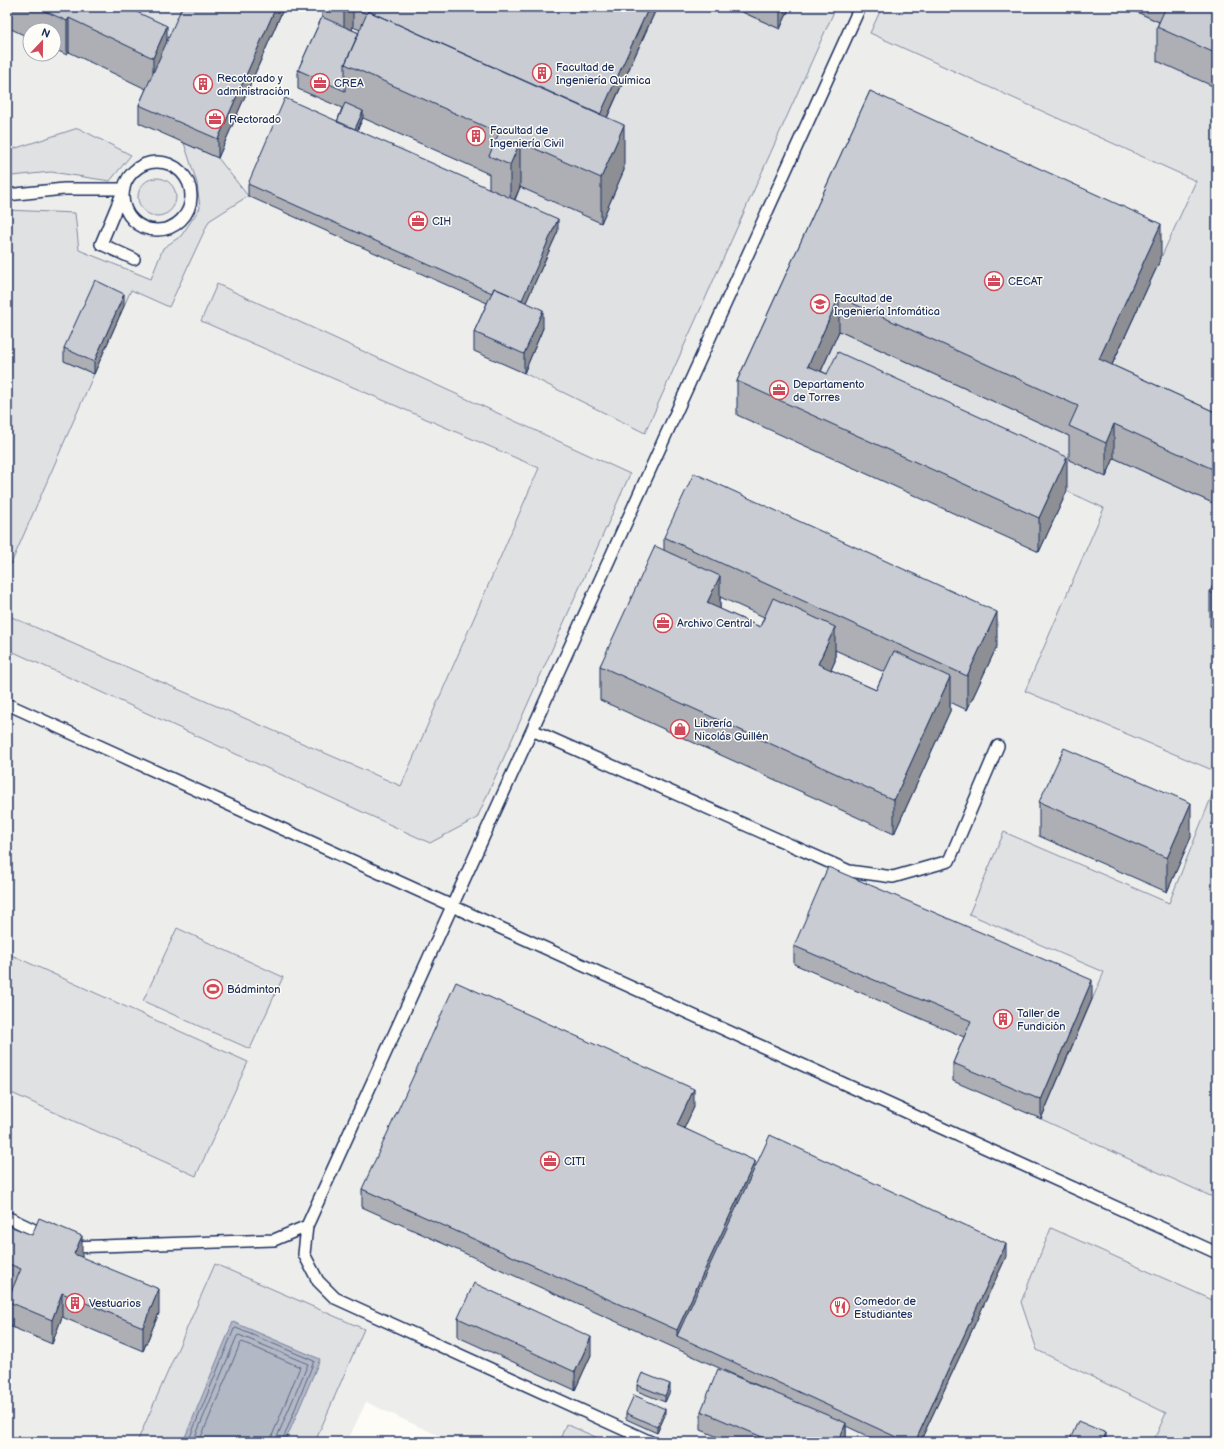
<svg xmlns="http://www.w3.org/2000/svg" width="1224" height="1449" font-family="'Balsamiq Sans',sans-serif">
  <rect width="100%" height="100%" fill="#fdfcf7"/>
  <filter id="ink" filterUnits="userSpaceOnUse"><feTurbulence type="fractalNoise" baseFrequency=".025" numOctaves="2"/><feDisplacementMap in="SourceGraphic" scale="8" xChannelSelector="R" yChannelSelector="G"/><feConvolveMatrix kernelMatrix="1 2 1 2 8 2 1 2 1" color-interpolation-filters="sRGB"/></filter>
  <g filter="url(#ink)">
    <path fill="#edeeec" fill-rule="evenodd" d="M 7,7 L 1217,7 L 1217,1442 L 434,1442 L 437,1435 L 366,1402 L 347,1442 L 7,1442 ZM 30,30 L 54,30 L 54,54 L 30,54 Z"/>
    <path fill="#e0e1e3" stroke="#7e88a0" d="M 89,7 L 190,7 L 167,60 Z
      M 657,7 L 731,7 L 780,29 L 790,7 L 836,7 L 645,433 L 524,373 L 543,328 L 519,318 L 510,210 L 520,187 L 598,137 Z
      M 882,7 L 1126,7 L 1172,28 L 1217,88 L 1217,447 L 1099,393 L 1196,181 L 870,33 Z
      M 78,128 L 131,155 L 110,181 L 51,172 L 12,176 L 7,177 L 7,151 Z
      M 184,143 L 218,158 L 248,196 L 209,221 L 169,307 L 131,290 L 124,306 L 64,361 L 94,374 L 7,573 L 7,210 L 75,213 L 79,250 L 151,279 L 163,248 L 181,236 L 200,208 L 197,183 Z
      M138 197a19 19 0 1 1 38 0a19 19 0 1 1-38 0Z
      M 217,284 L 630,474 L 477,818 L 430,843 L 7,649 L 7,615 L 401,786 L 539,468 L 201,321 Z
      M 839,331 L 1078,440 L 1114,458 L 1217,505 L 1217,611 L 1211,626 L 1217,629 L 1217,772 L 1025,691 L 1104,508 L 818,378 Z
      M 1217,783 L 1217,1199 L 1041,1119 L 1104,972 L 969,914 L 1004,832 L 1169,903 Z
      M 177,928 L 283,977 L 250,1049 L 143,1001 Z
      M 7,953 L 248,1062 L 196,1176 L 7,1091 Z
      M 1051,1228 L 1217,1302 L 1217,1434 L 1214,1442 L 1153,1442 L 1166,1413 L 1037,1350 L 1021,1302 Z
      M 215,1264 L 364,1329 L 315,1442 L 137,1442 Z
      M 566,1424 L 607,1442 L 559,1442 Z"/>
    <path fill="#b3b8c5" stroke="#76819c" d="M 233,1322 L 320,1359 L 285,1442 L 183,1442 Z"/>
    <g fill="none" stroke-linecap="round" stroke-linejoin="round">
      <path stroke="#586687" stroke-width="1" d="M 188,1442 L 234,1329 L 236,1328 L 314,1361 L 282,1442
        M 193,1442 L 237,1336 L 239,1335 L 308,1364 L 277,1437 L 277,1442
        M 199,1442 L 240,1344 L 242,1342 L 300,1367 L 272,1436 L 271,1442"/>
      <g stroke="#1b2f5e" stroke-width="14">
        <path id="lane" d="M123 196a34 34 0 1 1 68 0a34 34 0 1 1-68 0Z
          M 7,195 L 64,189 L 124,189 L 101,244 L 134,259
          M 7,704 L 1217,1253
          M 532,730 L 849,871 L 893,877 L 949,861 L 998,746
          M 7,1217 L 47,1236
          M 68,1246 L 71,1247 L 274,1240 L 307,1226
          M 651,1442 L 335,1298 L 318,1281 L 304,1254 L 307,1226 L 860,7"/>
      </g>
      <use href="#lane" stroke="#fdfcf7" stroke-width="11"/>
    </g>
    <path fill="#adafb5" stroke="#1b2f5e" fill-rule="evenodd" d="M 7,7 L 126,7 L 167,42 L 284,7 L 218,158 L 139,123 L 139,105 L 146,89 L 69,52 L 67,55 L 54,49 L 54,30 L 30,30 L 30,38 L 7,27 Z
      M 322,7 L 657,7 L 607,118 L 624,170 L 601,223 L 520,187 L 515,200 L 558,231 L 526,302 L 543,328 L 524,373 L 474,351 L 474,332 L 487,303 L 248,196 L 248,184 L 337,122 L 342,108 L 298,89 L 298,70 L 322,17 ZM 353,27 L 360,30 L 359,33 L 352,30 ZM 363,118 L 489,174 L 489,189 L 357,131 Z
      M 731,7 L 790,7 L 780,29 Z
      M 1126,7 L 1217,7 L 1217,88 L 1157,61 L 1157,27 L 1159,22 Z
      M 870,91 L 1161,258 L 1112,365 L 1217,413 L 1217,505 L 1114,458 L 1106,477 L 1069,460 L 1069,436 L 839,331 L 821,371 L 1067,491 L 1039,552 L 737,415 L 737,381 Z
      M 124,306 L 94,374 L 64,361 L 64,348 Z
      M 664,537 L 997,646 L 967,710 L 950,702 L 950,711 L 894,834 L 600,700 L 600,666 L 664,550 ZM 720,597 L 764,617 L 760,627 L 720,609 ZM 835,650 L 884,672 L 876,690 L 831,670 L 835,661 Z
      M 1217,577 L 1217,629 L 1210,626 L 1210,592 Z
      M 1039,802 L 1191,837 L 1167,892 L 1039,836 Z
      M 794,946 L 1092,999 L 1041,1119 L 953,1081 L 953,1063 L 964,1037 L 794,964 Z
      M 694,1107 L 684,1128 L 755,1167 L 1006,1257 L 920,1442 L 880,1442 L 846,1426 L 846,1442 L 730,1442 L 701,1430 L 701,1411 L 768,1390 L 677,1349 L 362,1207 L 362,1189 Z
      M 7,1225 L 82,1257 L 159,1313 L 143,1351 L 62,1317 L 52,1344 L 7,1325 L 7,1301 L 12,1290 L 7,1287 Z
      M 458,1318 L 591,1355 L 575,1390 L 458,1337 Z
      M 637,1385 L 670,1391 L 665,1402 L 637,1391 Z
      M 626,1413 L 665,1415 L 657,1433 L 626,1419 Z"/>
    <path fill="#8d8f94" stroke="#1b2f5e" d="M 276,7 L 284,7 L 218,158 L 218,139 Z
      M 347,7 L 353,7 L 353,27 L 344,46 L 344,12 Z
      M 649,7 L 657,7 L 598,137 L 598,119 Z
      M 780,7 L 790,7 L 780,29 Z
      M 69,18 L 69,52 L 67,55 L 67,21 Z
      M 167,26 L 167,60 L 153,92 L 153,58 Z
      M 363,111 L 363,117 L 353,140 L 353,134 Z
      M 624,125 L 624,170 L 601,223 L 601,178 Z
      M 520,142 L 520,187 L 510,210 L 510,165 Z
      M 558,219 L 558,231 L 519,318 L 519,305 Z
      M 1161,224 L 1161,258 L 1099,393 L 1099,359 Z
      M 124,294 L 124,306 L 94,374 L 94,362 Z
      M 839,297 L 839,331 L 808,400 L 808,366 Z
      M 543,310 L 543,328 L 524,373 L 524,354 Z
      M 1114,424 L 1114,458 L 1106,477 L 1106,443 Z
      M 1067,457 L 1067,491 L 1039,552 L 1039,518 Z
      M 720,576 L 720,610 L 707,603 Z
      M 997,612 L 997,646 L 967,710 L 967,676 Z
      M 835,627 L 835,661 L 818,698 L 818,664 Z
      M 950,677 L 950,711 L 894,834 L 894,800 Z
      M 1191,803 L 1191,837 L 1167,892 L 1167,858 Z
      M 1092,980 L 1092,999 L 1041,1119 L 1041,1100 Z
      M 694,1089 L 694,1107 L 677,1144 L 677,1125 Z
      M 755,1161 L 755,1179 L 677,1336 L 677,1330 Z
      M 82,1236 L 82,1260 L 74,1254 Z
      M 1006,1244 L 1006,1257 L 920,1442 L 915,1442 Z
      M 159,1289 L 159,1313 L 143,1351 L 143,1327 Z
      M 62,1293 L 62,1317 L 52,1344 L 52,1320 Z
      M 591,1337 L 591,1355 L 575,1390 L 575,1372 Z
      M 670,1384 L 670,1391 L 665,1402 L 665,1396 Z
      M 665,1409 L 665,1415 L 657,1433 L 657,1427 Z
      M 846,1423 L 846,1442 L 838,1442 Z
      M 1106,1433 L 1106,1442 L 1102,1442 Z"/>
    <path fill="#c9ccd3" stroke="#1b2f5e" d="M 36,7 L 126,7 L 167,26 L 153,58 L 69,18 L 67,21 Z
      M 182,7 L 276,7 L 218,139 L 139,105 Z
      M 334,7 L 347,7 L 344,12 Z
      M 353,7 L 649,7 L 600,115 L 368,11 L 367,14 L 353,8 Z
      M 1166,7 L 1217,7 L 1217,54 L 1157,27 Z
      M 368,11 L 624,125 L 601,178 L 520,142 L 510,165 L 489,156 L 499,133 L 345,64 Z
      M 322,17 L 359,33 L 345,64 L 345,91 L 298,70 Z
      M 870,91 L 1161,224 L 1099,359 L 1217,413 L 1217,471 L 1114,424 L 1106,443 L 1069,426 L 1078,406 L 839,297 L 808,366 L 827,374 L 838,352 L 1067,457 L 1039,518 L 737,381 Z
      M 285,98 L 558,219 L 522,300 L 494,288 L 492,293 L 248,184 Z
      M 345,103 L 363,111 L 355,129 L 337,122 Z
      M 95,280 L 124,294 L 94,362 L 64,348 Z
      M 494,288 L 543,310 L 524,354 L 474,332 Z
      M 694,473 L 997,612 L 967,676 L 664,537 Z
      M 655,546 L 720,576 L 707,603 L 760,627 L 773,598 L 835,627 L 818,664 L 876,690 L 894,651 L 950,677 L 894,800 L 600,666 Z
      M 1217,577 L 1217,595 L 1210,592 Z
      M 1064,748 L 1191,803 L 1167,858 L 1039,802 Z
      M 828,867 L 1092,980 L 1041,1100 L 953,1063 L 971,1021 L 794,946 Z
      M 456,982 L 694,1089 L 677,1125 L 755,1161 L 677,1330 L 362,1189 Z
      M 770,1135 L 1006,1244 L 915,1442 L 907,1442 L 677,1336 Z
      M 39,1218 L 82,1236 L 74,1254 L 159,1289 L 143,1327 L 62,1293 L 52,1320 L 7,1301 L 21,1269 L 7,1263 L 7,1225 L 32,1235 Z
      M 474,1283 L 591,1337 L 575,1372 L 458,1318 Z
      M 718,1369 L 846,1423 L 838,1442 L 774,1442 L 701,1411 Z
      M 642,1373 L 670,1384 L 665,1396 L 637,1385 Z
      M 634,1395 L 665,1409 L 657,1427 L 626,1413 Z
      M 1078,1421 L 1106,1433 L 1102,1442 L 1069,1442 Z"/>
  </g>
  <defs>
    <g id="building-ring" transform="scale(1)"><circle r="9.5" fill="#fdfcf7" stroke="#d1495b" stroke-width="1.5"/><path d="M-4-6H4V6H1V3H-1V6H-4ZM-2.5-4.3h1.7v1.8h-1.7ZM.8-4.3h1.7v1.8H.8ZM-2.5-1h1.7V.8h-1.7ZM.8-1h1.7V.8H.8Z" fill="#d1495b"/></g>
    <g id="office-ring" transform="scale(1)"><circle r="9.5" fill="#fdfcf7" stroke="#d1495b" stroke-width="1.5"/><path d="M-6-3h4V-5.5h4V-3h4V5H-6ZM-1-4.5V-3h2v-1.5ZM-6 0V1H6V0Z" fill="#d1495b"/></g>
    <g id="university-ring" transform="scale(1)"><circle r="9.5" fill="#fdfcf7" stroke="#d1495b" stroke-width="1.5"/><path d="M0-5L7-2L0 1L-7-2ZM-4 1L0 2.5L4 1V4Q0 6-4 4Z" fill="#d1495b"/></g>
    <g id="shop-ring" transform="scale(1)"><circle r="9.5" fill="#fdfcf7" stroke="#d1495b" stroke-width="1.5"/><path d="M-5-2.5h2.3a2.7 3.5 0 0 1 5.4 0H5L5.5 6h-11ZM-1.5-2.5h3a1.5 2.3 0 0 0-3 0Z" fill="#d1495b"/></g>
    <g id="stadium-ring" transform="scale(1)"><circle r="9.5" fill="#fdfcf7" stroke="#d1495b" stroke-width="1.5"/><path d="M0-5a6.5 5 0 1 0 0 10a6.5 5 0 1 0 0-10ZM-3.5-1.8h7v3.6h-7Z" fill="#d1495b"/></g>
    <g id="restaurant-ring" transform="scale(1)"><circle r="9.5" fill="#fdfcf7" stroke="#d1495b" stroke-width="1.5"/><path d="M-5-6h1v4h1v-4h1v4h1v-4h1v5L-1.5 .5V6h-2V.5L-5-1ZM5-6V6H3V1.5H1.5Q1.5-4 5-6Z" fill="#d1495b"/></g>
  </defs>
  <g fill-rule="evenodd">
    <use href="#building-ring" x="542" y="73"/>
    <use href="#office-ring" x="320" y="83"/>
    <use href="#building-ring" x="203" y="84"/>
    <use href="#office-ring" x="215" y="119"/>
    <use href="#building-ring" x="476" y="136"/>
    <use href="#office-ring" x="418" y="221"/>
    <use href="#office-ring" x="994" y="281"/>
    <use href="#university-ring" x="820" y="304"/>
    <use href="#office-ring" x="779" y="390"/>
    <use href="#office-ring" x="663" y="623"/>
    <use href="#shop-ring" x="680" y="729"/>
    <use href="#stadium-ring" x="213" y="989"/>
    <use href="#building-ring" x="1003" y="1019"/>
    <use href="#office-ring" x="550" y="1161"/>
    <use href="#building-ring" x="75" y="1303"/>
    <use href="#restaurant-ring" x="840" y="1307"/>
  </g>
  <g text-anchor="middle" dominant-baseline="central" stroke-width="3" stroke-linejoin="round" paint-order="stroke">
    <g font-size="11" fill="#1b2f5e" stroke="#fdfcf7" text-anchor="start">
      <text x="556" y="67">Facultad de<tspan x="556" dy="13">Ingeniería Química</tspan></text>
      <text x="217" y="78">Recotorado y<tspan x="217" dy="13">administración</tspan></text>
      <text x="334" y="83">CREA</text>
      <text x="229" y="119">Rectorado</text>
      <text x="490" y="130">Facultad de<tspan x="490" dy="13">Ingeniería Civil</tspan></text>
      <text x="432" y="221">CIH</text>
      <text x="1008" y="281">CECAT</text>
      <text x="834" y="298">Facultad de<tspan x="834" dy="13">Ingeniería Infomática</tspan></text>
      <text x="793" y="384">Departamento<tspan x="793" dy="13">de Torres</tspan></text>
      <text x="677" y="623">Archivo Central</text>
      <text x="694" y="723">Librería<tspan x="694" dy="13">Nicolás Guillén</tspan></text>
      <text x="227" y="989">Bádminton</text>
      <text x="1017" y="1013">Taller de<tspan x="1017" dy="13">Fundición</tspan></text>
      <text x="564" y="1161">CITI</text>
      <text x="854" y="1301">Comedor de<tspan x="854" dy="13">Estudiantes</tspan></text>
      <text x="89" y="1303">Vestuarios</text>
    </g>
  </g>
  <rect width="1224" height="1449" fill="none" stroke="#fdfcf7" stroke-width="24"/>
  <rect x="12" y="12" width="1200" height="1425" fill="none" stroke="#1b2f5e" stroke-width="1.5" filter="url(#ink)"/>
  <g transform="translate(42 42) rotate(22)"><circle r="19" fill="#fdfcf7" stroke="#a3aaba"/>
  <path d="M0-3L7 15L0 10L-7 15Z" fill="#d1495b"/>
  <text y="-6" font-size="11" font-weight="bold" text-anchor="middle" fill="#1b2f5e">N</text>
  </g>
</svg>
